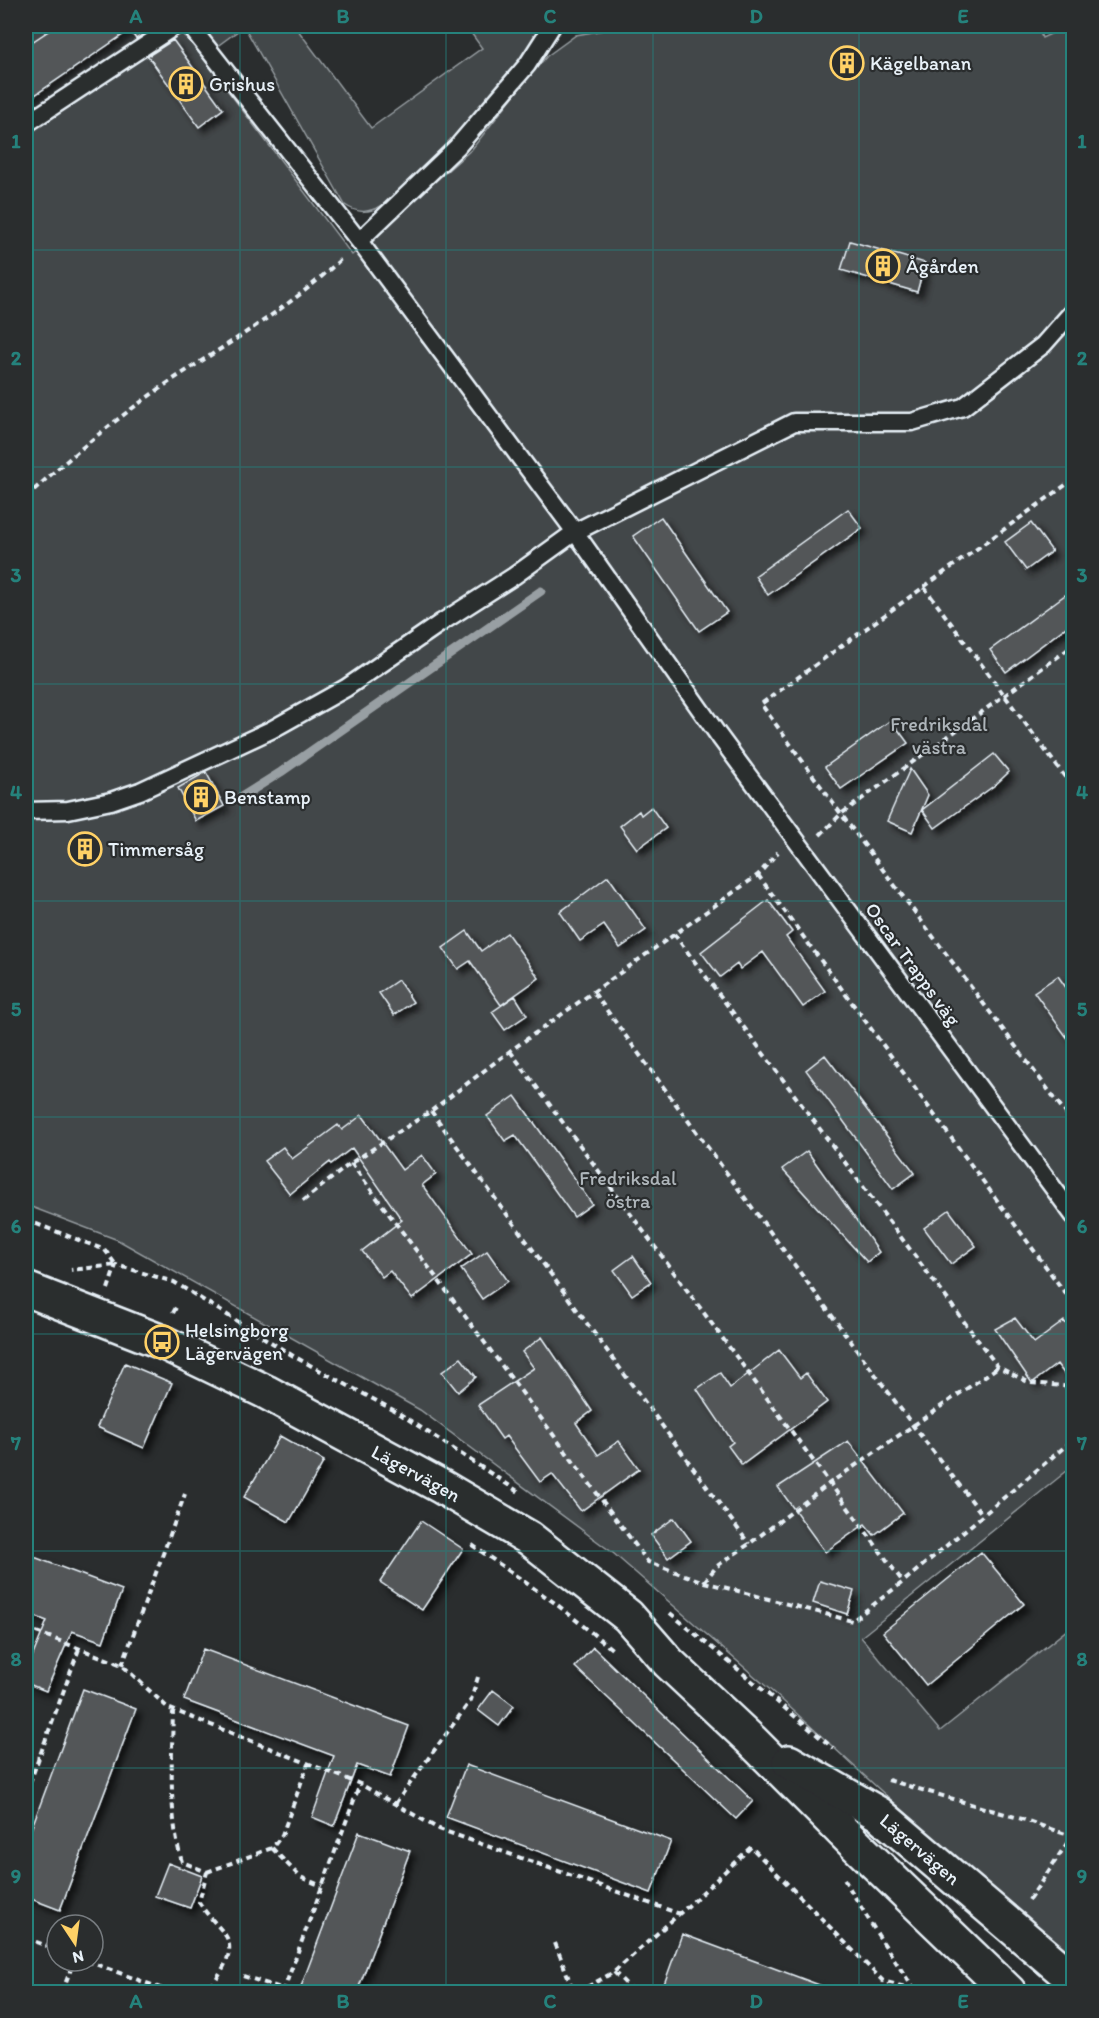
<svg xmlns="http://www.w3.org/2000/svg" width="1099" height="2018" font-family="Itim,sans-serif">
  <defs>
    <filter id="shadow"><feDropShadow dx="5.5" dy="5.5" stdDeviation="3" flood-color="#0009"/></filter>
  </defs>
  <rect width="100%" height="100%" fill="#2a2d2e"/>
  <filter id="ink" filterUnits="userSpaceOnUse"><feTurbulence type="fractalNoise" baseFrequency=".0167" numOctaves="2"/><feDisplacementMap in="SourceGraphic" scale="12" xChannelSelector="R" yChannelSelector="G"/><feConvolveMatrix kernelMatrix="1 2 1 2 8 2 1 2 1" color-interpolation-filters="sRGB"/></filter>
  <g filter="url(#ink)">
    <path fill="#424648" stroke="#959ca0" stroke-width="1.5" d="M 26,26 L 179,26 L 352,255 L 472,149 L 522,85 L 547,56 L 576,35 L 604,30 L 612,26 L 1038,26 L 1042,38 L 1068,26 L 1073,26 L 1073,1466 L 861,1637 L 940,1731 L 1073,1625 L 1073,1959 L 1059,1948 L 880,1790 L 783,1701 L 613,1553 L 420,1410 L 118,1240 L 26,1205 Z
      M 200,26 L 236,26 L 239,30 L 216,47 Z
      M 244,26 L 295,26 L 371,128 L 482,48 L 466,26 L 544,26 C 513,78 470,123 427,166 C 413,179 400,196 383,205 C 369,213 358,214 345,205 Z"/>
    <g fill="none" stroke-linecap="round" stroke-linejoin="round">
      <path stroke="#989fa3" stroke-width="9" d="M 238,799 L 281,772 L 541,591"/>
    </g>
    <path fill="#535759" stroke="#e8f1f8" stroke-width="1.5" filter="url(#shadow)" d="M 56,26 L 157,26 L 136,39 L 130,30 L 26,101 L 26,46 Z
      M 173,40 L 223,109 L 199,127 L 148,56 Z
      M 850,241 L 925,263 L 917,292 L 841,270 Z
      M 848,509 L 862,528 L 768,595 L 755,576 Z
      M 661,517 L 727,612 L 699,631 L 633,536 Z
      M 1031,523 L 1052,551 L 1026,570 L 1005,542 Z
      M 1065,595 L 1074,607 L 1074,621 L 1006,672 L 990,650 Z
      M 891,720 L 908,743 L 841,789 L 825,767 Z
      M 994,754 L 1009,772 L 995,785 L 935,828 L 922,810 Z
      M 910,769 L 928,795 L 912,832 L 887,821 Z
      M 206,772 L 224,806 L 196,821 L 178,788 Z
      M 651,807 L 666,828 L 637,849 L 620,826 L 639,811 L 641,815 Z
      M 608,876 L 646,930 L 620,948 L 604,925 L 580,941 L 560,912 Z
      M 768,900 L 792,932 L 786,937 L 825,991 L 803,1007 L 763,952 L 740,969 L 737,964 L 720,977 L 701,952 Z
      M 467,931 L 481,951 L 507,933 L 539,978 L 501,1005 L 470,961 L 458,969 L 443,948 Z
      M 1058,976 L 1074,999 L 1074,1047 L 1034,992 Z
      M 398,980 L 413,1002 L 394,1015 L 379,993 Z
      M 515,996 L 527,1015 L 505,1030 L 492,1012 Z
      M 825,1055 L 915,1173 L 893,1189 L 806,1070 Z
      M 515,1096 L 592,1204 L 574,1217 L 515,1135 L 505,1141 L 487,1116 Z
      M 362,1115 L 402,1170 L 422,1155 L 436,1174 L 422,1185 L 472,1254 L 412,1299 L 390,1271 L 382,1277 L 362,1251 L 402,1220 L 352,1148 L 331,1164 L 330,1162 L 290,1194 L 264,1161 L 283,1147 L 292,1159 L 338,1125 L 342,1130 Z
      M 807,1151 L 879,1252 L 867,1262 L 782,1169 Z
      M 949,1210 L 976,1246 L 951,1264 L 924,1228 Z
      M 487,1251 L 508,1281 L 482,1299 L 461,1269 Z
      M 633,1256 L 651,1282 L 632,1295 L 614,1270 Z
      M 1015,1318 L 1034,1343 L 1064,1321 L 1074,1335 L 1074,1387 L 1057,1364 L 1032,1383 L 995,1329 Z
      M 542,1337 L 592,1411 L 576,1423 L 598,1455 L 619,1441 L 639,1469 L 581,1511 L 552,1474 L 540,1482 L 506,1436 L 502,1439 L 478,1405 L 534,1368 L 522,1352 Z
      M 779,1350 L 800,1378 L 806,1373 L 827,1402 L 742,1465 L 728,1446 L 733,1442 L 697,1389 L 720,1373 L 730,1388 Z
      M 461,1358 L 476,1377 L 458,1392 L 442,1372 Z
      M 125,1363 L 172,1383 L 144,1448 L 97,1427 Z
      M 280,1436 L 324,1461 L 289,1522 L 244,1497 Z
      M 848,1441 L 903,1513 L 874,1535 L 865,1524 L 825,1552 L 778,1487 Z
      M 674,1518 L 691,1541 L 668,1558 L 651,1535 Z
      M 421,1521 L 463,1549 L 422,1610 L 380,1582 Z
      M 981,1552 L 1024,1604 L 926,1685 L 883,1632 Z
      M 26,1554 L 122,1590 L 103,1642 L 72,1631 L 46,1691 L 26,1683 L 26,1672 L 47,1621 L 26,1613 Z
      M 820,1581 L 854,1591 L 847,1614 L 813,1603 Z
      M 593,1647 L 753,1801 L 736,1819 L 575,1667 Z
      M 203,1649 L 409,1726 L 390,1777 L 357,1765 L 334,1826 L 312,1817 L 334,1756 L 184,1700 Z
      M 83,1689 L 136,1709 L 60,1910 L 26,1897 L 26,1843 Z
      M 493,1690 L 514,1706 L 499,1726 L 478,1710 Z
      M 466,1765 L 671,1841 L 651,1893 L 446,1817 Z
      M 359,1832 L 410,1851 L 357,1992 L 299,1992 Z
      M 168,1863 L 202,1876 L 190,1908 L 155,1896 Z
      M 682,1934 L 833,1990 L 833,1992 L 678,1992 L 663,1987 Z"/>
    <g fill="none" stroke-linecap="round" stroke-linejoin="round">
      <g stroke="#e8f1f8" stroke-width="21">
        <path id="lane" d="M 190,26 L 359,241 L 575,532 L 719,736 L 1074,1216
          M 26,124 L 175,26
          M 359,241 L 457,147 L 527,65 L 552,26
          M 26,811 L 68,810 L 111,801 L 140,791 L 271,730 L 346,688 L 442,622 L 514,576 L 575,532 L 794,422 L 912,422 L 963,407 L 1043,345 L 1074,310"/>
      </g>
      <g stroke="#e8f1f8" stroke-width="38">
        <g id="secondary">
          <path id="s1" d="M 26,1289 L 162,1342 L 266,1392 L 442,1487 L 529,1538 L 628,1616 L 668,1662 L 751,1740 L 852,1841 L 1009,1992"/>
          <path id="s2" d="M 789,1762 L 879,1814 L 1074,1980"/>
        </g>
      </g>
      <path stroke="#e8f1f8" stroke-width="4" stroke-dasharray="6 4.5" stroke-linecap="butt" d="M 1074,479 L 761,704 L 841,814 L 1074,1124
        M 26,497 C 72,455 119,416 172,380 C 230,342 293,306 342,258
        M 924,587 L 1074,789
        M 820,835 L 841,814 L 1074,645
        M 758,875 L 1074,1305
        M 674,934 L 998,1367 L 1030,1383 L 1074,1387
        M 594,993 L 914,1427 L 982,1514
        M 510,1051 L 903,1582
        M 431,1111 L 749,1544
        M 351,1163 L 648,1562 L 704,1582 L 852,1621 L 903,1582 L 1074,1439
        M 303,1201 L 351,1163 L 431,1111 L 510,1051 L 758,875 L 778,852
        M 26,1220 L 105,1250 L 116,1265 L 71,1270
        M 108,1289 L 116,1265 L 174,1282 L 295,1357 L 397,1412 L 519,1492
        M 173,1313 L 178,1304
        M 472,1545 L 555,1603 L 613,1650
        M 704,1582 L 717,1566 L 749,1544 L 830,1483 L 998,1367
        M 670,1613 L 833,1748
        M 26,1628 L 122,1665 L 168,1708 L 360,1784 L 439,1829 L 680,1914
        M 26,1654 L 33,1636
        M 122,1665 L 185,1494
        M 173,1710 C 172,1759 168,1815 182,1862 L 207,1872 L 199,1902 C 206,1914 214,1921 223,1932 C 240,1952 218,1975 207,1992
        M 26,1757 L 39,1758
        M 888,1780 L 1022,1819 L 1074,1837
        M 26,1793 L 79,1649
        M 395,1804 L 471,1700 L 478,1677
        M 272,1848 L 300,1877 L 322,1886
        M 207,1872 L 272,1848 L 282,1835 L 308,1764
        M 844,1879 L 878,1935 L 916,1992
        M 1029,1900 L 1074,1833
        M 26,1938 L 57,1950
        M 555,1943 L 574,1992
        M 87,1961 L 171,1992
        M 614,1972 L 633,1991 L 637,1992
        M 243,1976 L 284,1989
        M 62,1992 L 74,1961
        M 136,1992 L 140,1981
        M 283,1992 L 360,1784
        M 578,1992 L 614,1972 L 687,1907 L 751,1847 L 883,1981 L 913,1989
        M 878,1992 L 883,1981"/>
      <use href="#lane" stroke="#2a2d2e" stroke-width="16"/>
      <use href="#secondary" stroke="#2a2d2e" stroke-width="33"/>
    </g>
  </g>
  <path fill="none" stroke="#25827c" stroke-width="1.5" stroke-opacity="0.55" d="M 240,26 L 240,1992M 446,26 L 446,1992M 653,26 L 653,1992M 859,26 L 859,1992M 26,250 L 1074,250M 26,467 L 1074,467M 26,684 L 1074,684M 26,901 L 1074,901M 26,1117 L 1074,1117M 26,1334 L 1074,1334M 26,1551 L 1074,1551M 26,1768 L 1074,1768"/>
  <defs>
    <g id="building-ring" transform="scale(1.725)"><circle r="9.5" fill="#2a2d2e" stroke="#ffd166" stroke-width="1.5"/><path d="M-4-6H4V6H1V3H-1V6H-4ZM-2.5-4.3h1.7v1.8h-1.7ZM.8-4.3h1.7v1.8H.8ZM-2.5-1h1.7V.8h-1.7ZM.8-1h1.7V.8H.8Z" fill="#ffd166"/></g>
    <g id="bus-ring" transform="scale(1.725)"><circle r="9.5" fill="#2a2d2e" stroke="#ffd166" stroke-width="1.5"/><path d="M-5-6H5V4H4V6H2V4H-2V6H-4V4H-5ZM-3.5-4V0h7V-4ZM-3.5 1.2v1.5H-2V1.2ZM2 1.2v1.5H3.5V1.2Z" fill="#ffd166"/></g>
  </defs>
  <g fill-rule="evenodd">
    <use href="#building-ring" x="847" y="63"/>
    <use href="#building-ring" x="186" y="84"/>
    <use href="#building-ring" x="883" y="266"/>
    <use href="#building-ring" x="201" y="797"/>
    <use href="#building-ring" x="85" y="849"/>
    <use href="#bus-ring" x="162" y="1342"/>
  </g>
  <g text-anchor="middle" dominant-baseline="central" stroke-width="4.5" stroke-linejoin="round" paint-order="stroke">
    <g font-size="20" fill="#e8f1f8" stroke="#2a2d2e" text-anchor="start">
      <text x="870" y="63">Kägelbanan</text>
      <text x="209" y="84">Grishus</text>
      <text x="906" y="266">Ågården</text>
      <text x="224" y="797">Benstamp</text>
      <text x="108" y="849">Timmersåg</text>
      <text x="185" y="1330">Helsingborg<tspan x="185" dy="23">Lägervägen</tspan></text>
    </g>
    <g font-size="20" fill="#aeb5ba" stroke="#2a2d2e">
      <text x="939" y="724">Fredriksdal<tspan x="939" dy="23">västra</tspan></text>
      <text x="628" y="1178">Fredriksdal<tspan x="628" dy="23">östra</tspan></text>
    </g>
    <g font-size="20" fill="#e8f1f8" stroke="#2a2d2e">
      <text transform="translate(913 964) rotate(54)">Oscar Trapps väg</text>
      <text stroke="none"><textPath href="#s1" startOffset="432">Lägervägen</textPath></text>
      <text stroke="none"><textPath href="#s2" startOffset="158">Lägervägen</textPath></text>
    </g>
  </g>
  <rect width="1099" height="2018" fill="none" stroke="#2a2d2e" stroke-width="66"/>
  <g transform="translate(75 1943) rotate(167)"><circle r="28" fill="#2a2d2e" stroke="#767b7f" stroke-width="1.5"/>
  <path d="M0-4.5L10 22L0 15L-10 22Z" fill="#ffd166"/>
  <text y="-9" font-size="16" font-weight="bold" text-anchor="middle" fill="#e8f1f8">N</text>
  </g>
  <rect x="33" y="33" width="1033" height="1952" fill="none" stroke="#25827c" stroke-width="2"/>
  <g font-size="20" text-anchor="middle" font-weight="bold" fill="#25827c">
    <text x="136" y="23">A</text>
    <text x="343" y="23">B</text>
    <text x="550" y="23">C</text>
    <text x="756" y="23">D</text>
    <text x="963" y="23">E</text>
    <text x="16" y="148">1</text>
    <text x="1082" y="148">1</text>
    <text x="16" y="365">2</text>
    <text x="1082" y="365">2</text>
    <text x="16" y="582">3</text>
    <text x="1082" y="582">3</text>
    <text x="16" y="799">4</text>
    <text x="1082" y="799">4</text>
    <text x="16" y="1016">5</text>
    <text x="1082" y="1016">5</text>
    <text x="16" y="1233">6</text>
    <text x="1082" y="1233">6</text>
    <text x="16" y="1450">7</text>
    <text x="1082" y="1450">7</text>
    <text x="16" y="1666">8</text>
    <text x="1082" y="1666">8</text>
    <text x="16" y="1883">9</text>
    <text x="1082" y="1883">9</text>
    <text x="136" y="2008">A</text>
    <text x="343" y="2008">B</text>
    <text x="550" y="2008">C</text>
    <text x="756" y="2008">D</text>
    <text x="963" y="2008">E</text>
  </g>
</svg>
